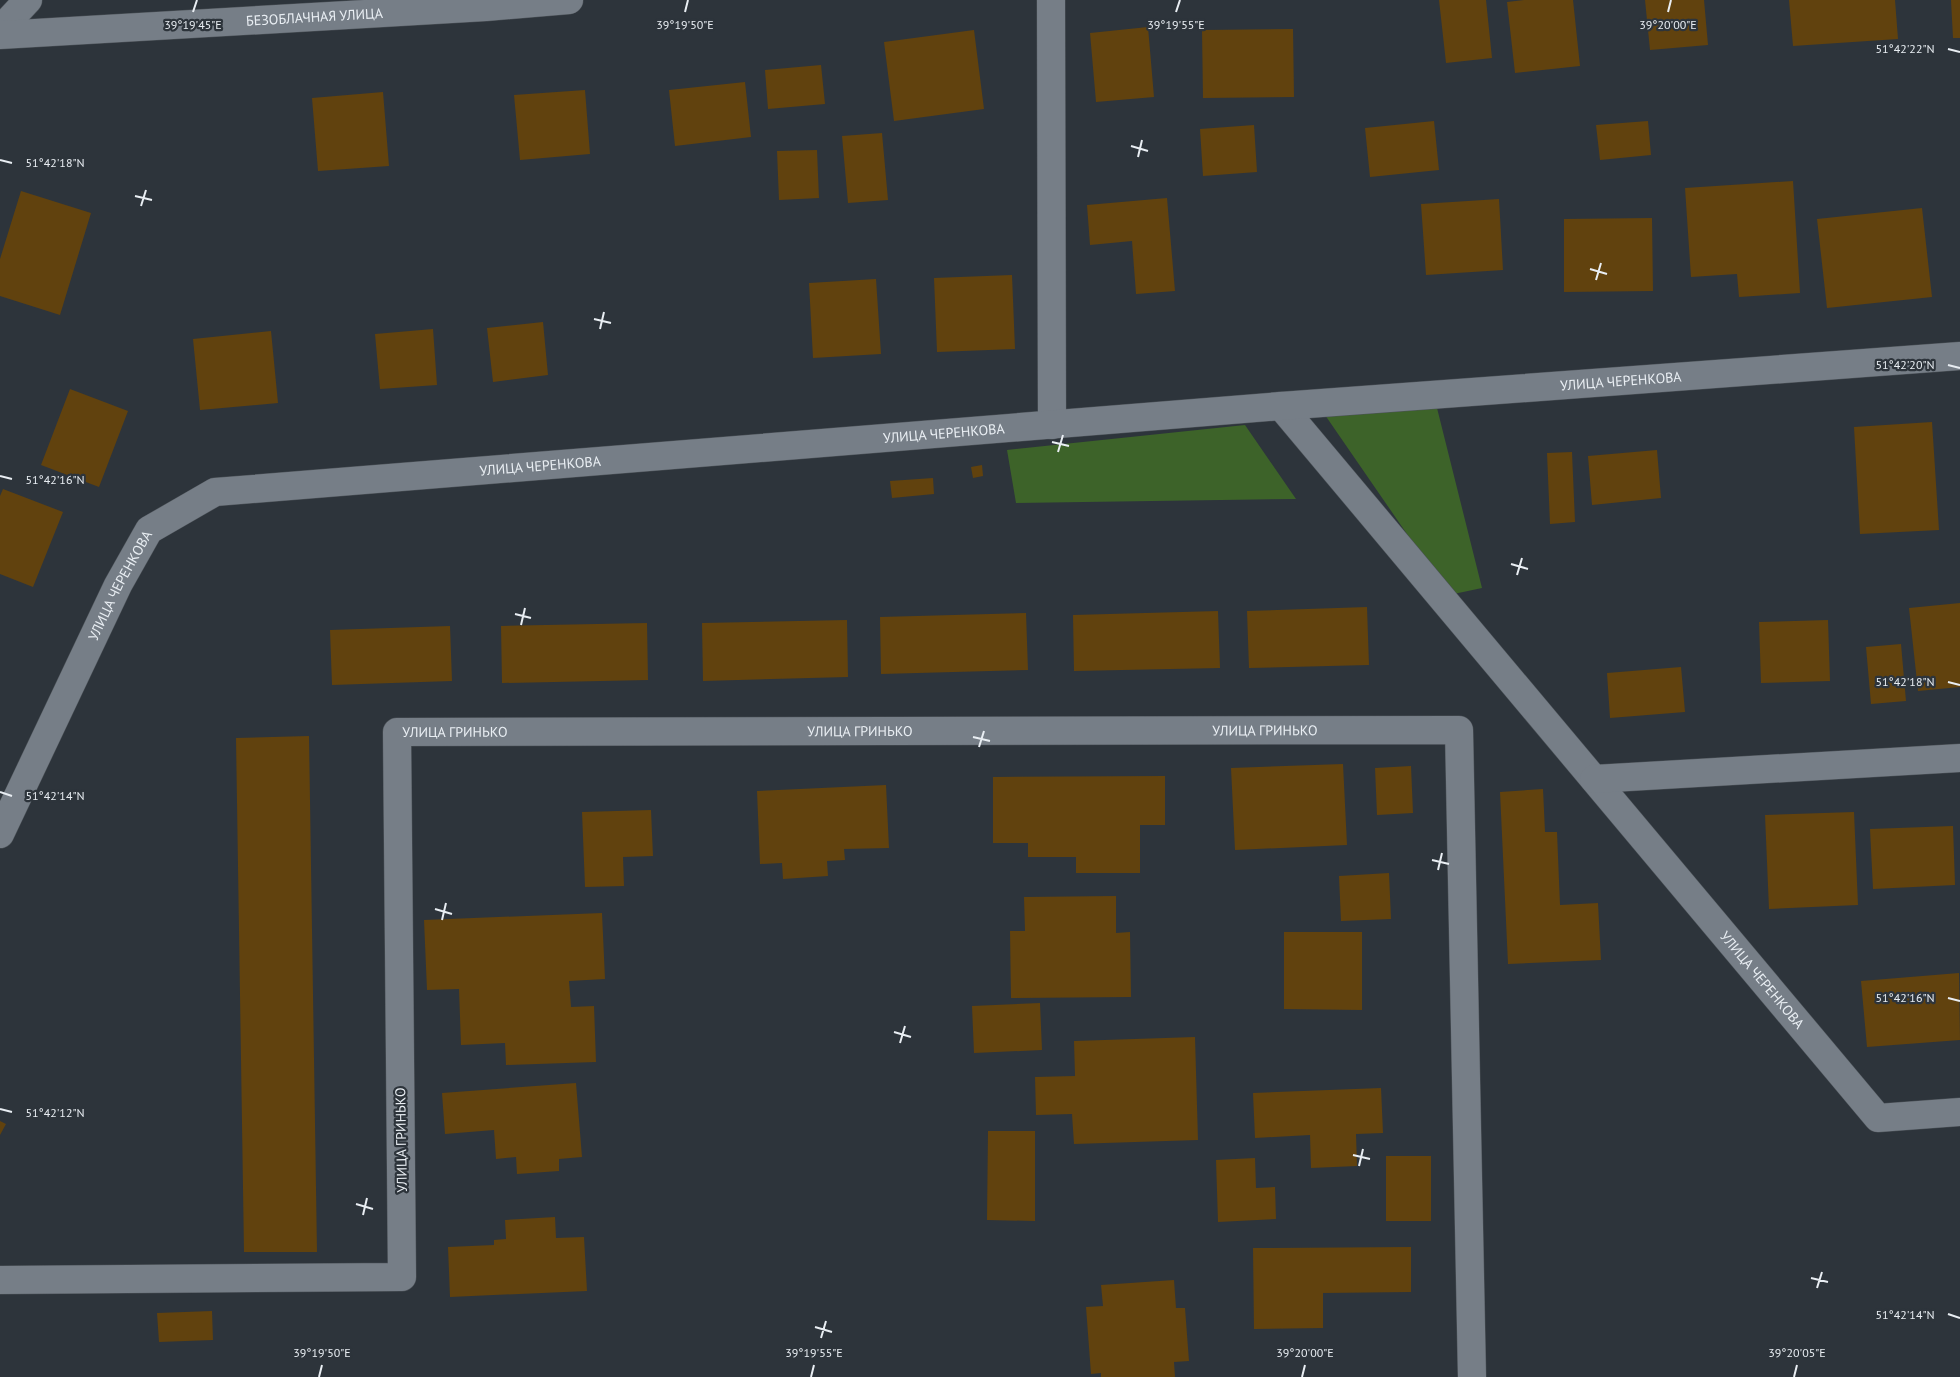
<svg xmlns="http://www.w3.org/2000/svg" width="1960" height="1377" font-family="'PT Sans',sans-serif">
  <rect width="100%" height="100%" fill="#2d343b"/>
  <path fill="#3d6329" d="M 1437,408 L 1482,588 L 1449,595 L 1325,415 Z
    M 1245,425 L 1296,499 L 1016,503 L 1007,450 Z"/>
  <path fill="#61420e" d="M 1439,0 L 1486,0 L 1492,58 L 1446,63 Z
    M 1524,0 L 1573,0 L 1580,66 L 1515,73 L 1507,2 Z
    M 1645,0 L 1704,0 L 1708,45 L 1650,50 Z
    M 1789,0 L 1895,0 L 1898,39 L 1793,46 Z
    M 1951,0 L 1960,0 L 1960,38 L 1953,38 Z
    M 1148,27 L 1154,97 L 1096,102 L 1090,33 Z
    M 1293,29 L 1294,97 L 1203,98 L 1202,30 Z
    M 974,30 L 984,109 L 894,121 L 884,42 Z
    M 821,65 L 825,104 L 768,109 L 765,70 Z
    M 745,82 L 751,137 L 675,146 L 669,90 Z
    M 585,90 L 590,154 L 520,160 L 514,95 Z
    M 383,92 L 389,166 L 318,171 L 312,98 Z
    M 1434,121 L 1439,170 L 1370,177 L 1365,128 Z
    M 1648,121 L 1651,155 L 1600,160 L 1596,125 Z
    M 1254,125 L 1257,172 L 1203,176 L 1200,129 Z
    M 882,133 L 888,200 L 848,203 L 842,136 Z
    M 817,150 L 819,198 L 779,200 L 777,151 Z
    M 1793,181 L 1800,293 L 1739,297 L 1737,274 L 1691,277 L 1685,188 Z
    M 21,191 L 91,213 L 60,315 L 0,296 L 0,259 Z
    M 1167,198 L 1175,291 L 1136,294 L 1132,241 L 1090,245 L 1087,205 Z
    M 1499,199 L 1503,270 L 1426,275 L 1421,204 Z
    M 1922,208 L 1932,297 L 1827,308 L 1817,219 Z
    M 1652,218 L 1653,291 L 1564,292 L 1564,219 Z
    M 1012,275 L 1015,349 L 937,352 L 934,278 Z
    M 876,279 L 881,354 L 813,358 L 809,283 Z
    M 543,322 L 548,375 L 493,382 L 487,328 Z
    M 433,329 L 437,385 L 380,389 L 375,334 Z
    M 271,331 L 278,403 L 200,410 L 193,339 Z
    M 70,389 L 128,411 L 99,487 L 41,465 Z
    M 1932,422 L 1939,530 L 1860,534 L 1854,427 Z
    M 1657,450 L 1661,498 L 1592,505 L 1588,456 Z
    M 1572,452 L 1575,522 L 1550,524 L 1547,453 Z
    M 982,465 L 983,476 L 973,478 L 971,467 Z
    M 933,478 L 934,494 L 892,498 L 890,481 Z
    M 3,489 L 63,512 L 33,587 L 0,574 L 0,496 Z
    M 1960,603 L 1960,687 L 1918,691 L 1909,608 Z
    M 1367,607 L 1369,665 L 1249,668 L 1247,611 Z
    M 1218,611 L 1220,668 L 1074,671 L 1073,615 Z
    M 1026,613 L 1028,670 L 881,674 L 880,617 Z
    M 847,620 L 848,677 L 703,681 L 702,623 Z
    M 1828,620 L 1830,681 L 1761,683 L 1759,622 Z
    M 647,623 L 648,680 L 502,683 L 501,626 Z
    M 450,626 L 452,681 L 332,685 L 330,630 Z
    M 1901,644 L 1906,701 L 1871,704 L 1866,647 Z
    M 1681,667 L 1685,712 L 1610,718 L 1607,673 Z
    M 309,736 L 317,1252 L 244,1252 L 236,738 Z
    M 1343,764 L 1347,845 L 1235,850 L 1231,768 Z
    M 1411,766 L 1413,813 L 1377,815 L 1375,768 Z
    M 1165,776 L 1165,825 L 1140,825 L 1140,873 L 1076,873 L 1076,857 L 1028,857 L 1028,843 L 993,843 L 993,777 Z
    M 886,785 L 889,848 L 844,849 L 845,860 L 827,861 L 828,876 L 783,879 L 782,863 L 760,864 L 757,791 Z
    M 1543,789 L 1545,832 L 1557,832 L 1560,905 L 1598,903 L 1601,960 L 1508,964 L 1500,792 Z
    M 651,810 L 653,856 L 623,857 L 624,886 L 585,887 L 582,812 Z
    M 1854,812 L 1858,905 L 1769,909 L 1765,815 Z
    M 1953,826 L 1955,885 L 1873,889 L 1870,829 Z
    M 1389,873 L 1391,919 L 1341,921 L 1339,876 Z
    M 1116,896 L 1116,933 L 1130,932 L 1131,997 L 1011,998 L 1010,931 L 1025,931 L 1024,897 Z
    M 602,913 L 605,979 L 569,981 L 571,1007 L 594,1006 L 596,1062 L 506,1065 L 505,1043 L 461,1045 L 459,989 L 427,990 L 424,920 Z
    M 1284,932 L 1362,932 L 1362,1010 L 1284,1009 Z
    M 1959,973 L 1960,1040 L 1867,1047 L 1861,981 Z
    M 1040,1003 L 1042,1050 L 974,1053 L 972,1006 Z
    M 1195,1037 L 1198,1140 L 1074,1144 L 1072,1114 L 1036,1115 L 1035,1077 L 1075,1076 L 1074,1041 Z
    M 576,1083 L 582,1157 L 559,1159 L 559,1171 L 517,1174 L 516,1157 L 496,1159 L 494,1130 L 445,1134 L 442,1093 Z
    M 1381,1088 L 1383,1133 L 1356,1134 L 1357,1166 L 1311,1168 L 1310,1135 L 1255,1138 L 1253,1093 Z
    M 0,1121 L 6,1124 L 0,1135 Z
    M 988,1131 L 1035,1131 L 1035,1221 L 987,1220 Z
    M 1386,1156 L 1431,1156 L 1431,1221 L 1386,1221 Z
    M 1255,1158 L 1256,1188 L 1275,1187 L 1276,1219 L 1218,1222 L 1216,1160 Z
    M 555,1217 L 556,1238 L 584,1237 L 587,1291 L 450,1297 L 448,1247 L 494,1245 L 494,1240 L 506,1239 L 505,1220 Z
    M 1411,1247 L 1411,1292 L 1323,1293 L 1323,1328 L 1254,1329 L 1253,1248 Z
    M 1174,1280 L 1176,1308 L 1185,1308 L 1189,1361 L 1174,1362 L 1175,1377 L 1101,1377 L 1101,1373 L 1091,1374 L 1086,1307 L 1103,1306 L 1101,1285 Z
    M 212,1311 L 213,1340 L 159,1342 L 157,1313 Z"/>
  <g fill="none" stroke-linecap="round" stroke-linejoin="round">
    <g stroke="#4c5258" stroke-width="29">
      <g id="minor">
        <path d="M 1051,0 L 1052,425"/>
        <path d="M 0,30 L 28,0"/>
        <path id="s1" d="M 0,35 L 486,7 L 569,0"/>
        <path id="s2" d="M 1281,406 L 1878,1118 L 1960,1112"/>
        <path d="M 1594,779 L 1960,758"/>
        <path id="s3" d="M 0,834 L 118,585 L 149,530 L 215,492 L 1281,406 L 1960,356"/>
        <path id="s4" d="M 0,1280 L 402,1277 L 397,732 L 1459,730 L 1472,1377"/>
      </g>
    </g>
    <use href="#minor" stroke="#767e87" stroke-width="28"/>
  </g>
  <path fill="none" stroke="#e9eef3" stroke-width="2" d="M 193,12 L 197,0M 685,12 L 688,0M 1176,12 L 1180,0M 1668,12 L 1671,0M 1948,49 L 1960,52M 1131,146 L 1148,151M 1138,157 L 1142,140M 0,160 L 12,163M 135,196 L 152,200M 141,206 L 146,190M 1590,269 L 1607,274M 1596,280 L 1601,263M 594,319 L 611,323M 600,329 L 604,312M 1948,365 L 1960,368M 1052,442 L 1069,446M 1058,452 L 1063,435M 0,476 L 12,479M 1511,564 L 1528,569M 1517,575 L 1522,558M 515,614 L 531,618M 521,625 L 525,608M 1948,682 L 1960,685M 973,737 L 990,741M 979,747 L 984,731M 0,792 L 12,796M 1432,860 L 1449,864M 1438,870 L 1442,853M 435,909 L 452,914M 442,920 L 446,903M 1948,998 L 1960,1001M 894,1032 L 911,1037M 900,1043 L 905,1026M 0,1109 L 12,1112M 1353,1155 L 1370,1159M 1359,1166 L 1363,1149M 356,1204 L 373,1209M 363,1215 L 367,1198M 1811,1278 L 1828,1282M 1817,1288 L 1822,1272M 1948,1314 L 1960,1318M 815,1327 L 832,1332M 821,1338 L 826,1321M 319,1377 L 322,1365M 811,1377 L 814,1365M 1302,1377 L 1305,1365M 1794,1377 L 1797,1365"/>
  <g text-anchor="middle" dominant-baseline="central" stroke-width="4.5" stroke-linejoin="round" paint-order="stroke">
    <g font-size="14" fill="#e9eef3" stroke="#2d343b">
      <text stroke="none"><textPath href="#s1" startOffset="315">БЕЗОБЛАЧНАЯ УЛИЦА</textPath></text>
      <text stroke="none"><textPath href="#s3" startOffset="1825">УЛИЦА ЧЕРЕНКОВА</textPath></text>
      <text stroke="none"><textPath href="#s3" startOffset="1146">УЛИЦА ЧЕРЕНКОВА</textPath></text>
      <text stroke="none"><textPath href="#s3" startOffset="741">УЛИЦА ЧЕРЕНКОВА</textPath></text>
      <text stroke="none"><textPath href="#s3" startOffset="276">УЛИЦА ЧЕРЕНКОВА</textPath></text>
      <text stroke="none"><textPath href="#s4" startOffset="1815">УЛИЦА ГРИНЬКО</textPath></text>
      <text stroke="none"><textPath href="#s4" startOffset="1410">УЛИЦА ГРИНЬКО</textPath></text>
      <text stroke="none"><textPath href="#s4" startOffset="1005">УЛИЦА ГРИНЬКО</textPath></text>
      <text stroke="none"><textPath href="#s2" startOffset="749">УЛИЦА ЧЕРЕНКОВА</textPath></text>
      <text transform="translate(401 1140) rotate(-91)">УЛИЦА ГРИНЬКО</text>
    </g>
  </g>
  <g font-size="12" text-anchor="middle" fill="#e9eef3" stroke="#2d343b" stroke-width="4.5" stroke-linejoin="round" paint-order="stroke">
    <text x="193" y="29">39°19'45"E</text>
    <text x="685" y="29">39°19'50"E</text>
    <text x="1176" y="29">39°19'55"E</text>
    <text x="1668" y="29">39°20'00"E</text>
    <text x="1905" y="53">51°42'22"N</text>
    <text x="55" y="167">51°42'18"N</text>
    <text x="1905" y="369">51°42'20"N</text>
    <text x="55" y="484">51°42'16"N</text>
    <text x="1905" y="686">51°42'18"N</text>
    <text x="55" y="800">51°42'14"N</text>
    <text x="1905" y="1002">51°42'16"N</text>
    <text x="55" y="1117">51°42'12"N</text>
    <text x="1905" y="1319">51°42'14"N</text>
    <text x="322" y="1357">39°19'50"E</text>
    <text x="814" y="1357">39°19'55"E</text>
    <text x="1305" y="1357">39°20'00"E</text>
    <text x="1797" y="1357">39°20'05"E</text>
  </g>
</svg>
